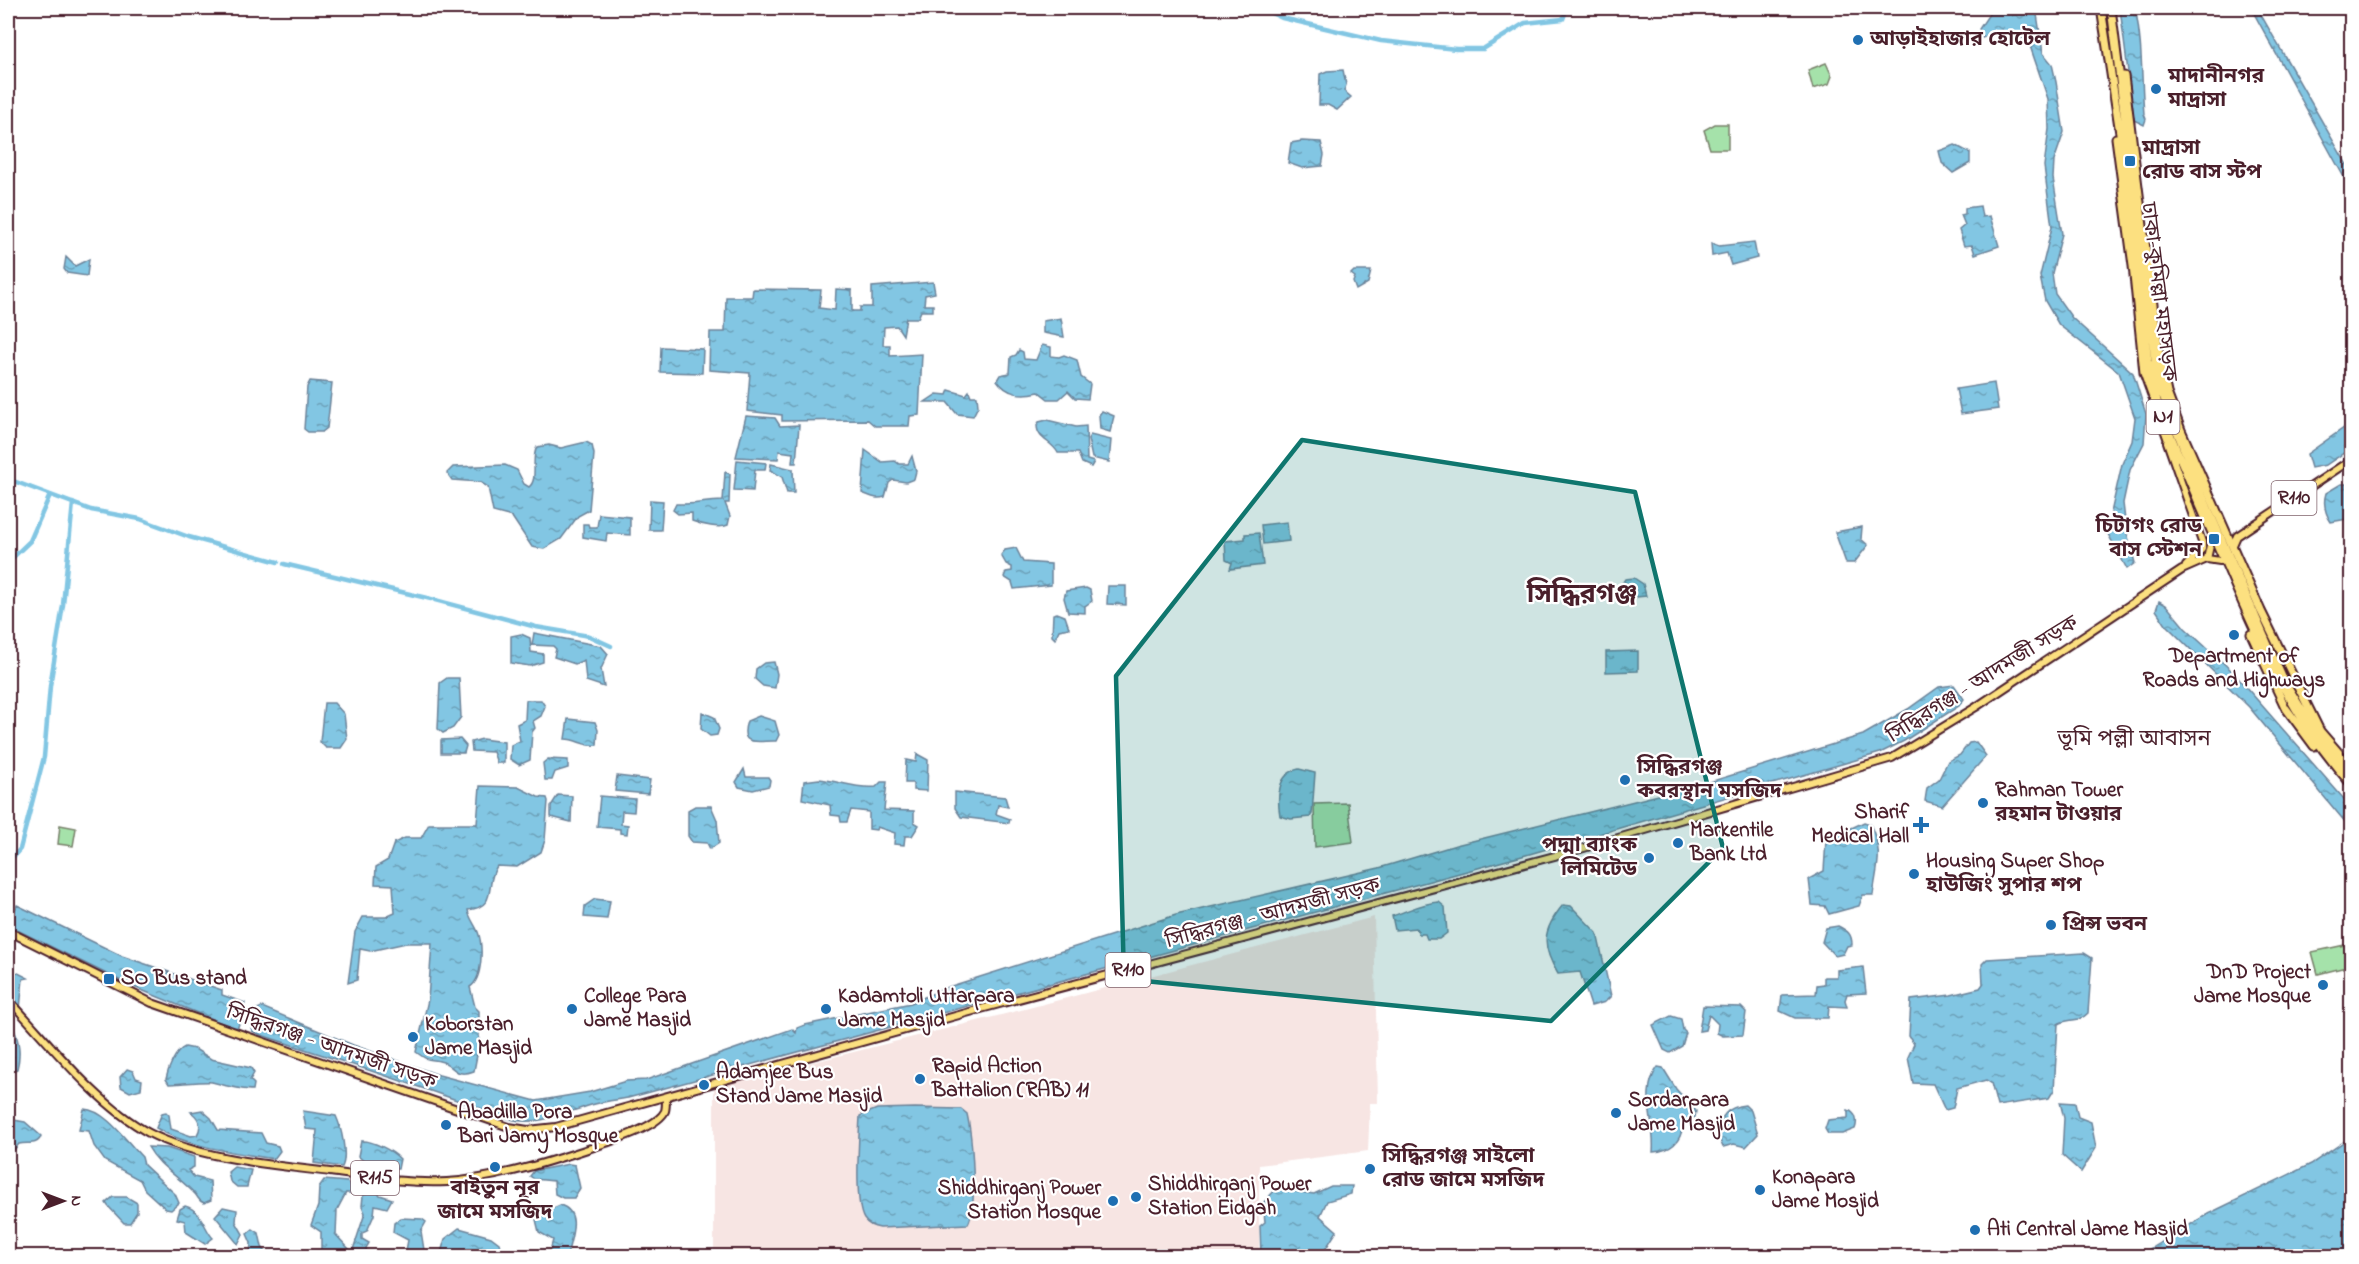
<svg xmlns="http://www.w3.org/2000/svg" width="2359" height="1264" font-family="'Indie Flower','Noto Sans Bengali',sans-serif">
  <defs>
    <pattern id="water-ripples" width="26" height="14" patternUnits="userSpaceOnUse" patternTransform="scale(1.5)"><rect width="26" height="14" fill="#82c6e3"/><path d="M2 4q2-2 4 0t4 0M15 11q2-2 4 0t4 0" fill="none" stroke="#6ca0b8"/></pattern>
  </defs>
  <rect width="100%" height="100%" fill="#fff"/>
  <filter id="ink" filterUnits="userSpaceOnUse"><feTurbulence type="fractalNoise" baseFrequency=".0167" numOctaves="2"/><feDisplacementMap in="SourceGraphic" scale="12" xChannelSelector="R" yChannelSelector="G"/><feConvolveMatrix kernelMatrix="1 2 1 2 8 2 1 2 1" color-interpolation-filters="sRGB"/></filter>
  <g filter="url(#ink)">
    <path fill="#f7e5e3" d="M 1374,917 L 1378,1103 L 1370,1103 L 1368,1151 L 1259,1165 L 1259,1256 L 714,1256 L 714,1087 L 1025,1009 Z"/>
    <path fill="#a5e2aa" stroke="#78806a" stroke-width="1.5" d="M 1826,63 L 1832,76 L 1829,84 L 1813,89 L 1808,70 Z
      M 1715,124 L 1728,124 L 1728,149 L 1710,149 L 1704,130 Z
      M 1348,803 L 1353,842 L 1315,847 L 1314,804 Z
      M 60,825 L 76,828 L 73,846 L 58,844 Z
      M 2345,945 L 2350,966 L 2318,974 L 2312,952 Z"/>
    <path fill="url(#water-ripples)" stroke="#6c8399" stroke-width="1.5" d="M 1993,8 L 2036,8 L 2043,53 L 2052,64 L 2056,82 L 2064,132 L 2054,161 L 2053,178 L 2062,234 L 2052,273 L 2055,294 L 2072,318 L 2133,373 L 2146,414 L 2144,443 L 2130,470 L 2123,503 L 2126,529 L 2135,563 L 2127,569 L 2108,534 L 2108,526 L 2122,464 L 2132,441 L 2135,418 L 2119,372 L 2059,325 L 2045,301 L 2040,276 L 2052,227 L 2044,166 L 2049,129 L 2048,99 L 2027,37 L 2008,42 L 2002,30 L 1982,38 L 1979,29 Z
      M 2120,8 L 2135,8 C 2143,45 2141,77 2144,114 L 2146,119 L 2144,125 L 2134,120 Z
      M 2251,8 L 2257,8 L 2351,172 L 2351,190 Z
      M 1343,70 L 1346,85 L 1344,91 L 1351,97 L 1337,110 L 1328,105 L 1319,105 L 1320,74 L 1327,71 Z
      M 1302,141 L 1321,142 L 1324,155 L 1322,166 L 1302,168 L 1288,163 L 1291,143 Z
      M 1955,145 L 1970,153 L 1970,163 L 1953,173 L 1942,163 L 1939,151 Z
      M 1980,206 L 1982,217 L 1990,216 L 1999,246 L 1975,254 L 1972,245 L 1964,246 L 1959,230 L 1965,225 L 1961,215 L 1965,214 L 1965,208 Z
      M 1754,242 L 1757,258 L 1731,265 L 1727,253 L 1712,256 L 1711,243 L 1719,246 Z
      M 66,257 L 75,266 L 89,259 L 87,276 L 67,273 L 64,269 Z
      M 1354,271 L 1371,271 L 1368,283 L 1356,290 L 1353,282 L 1355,277 L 1351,274 Z
      M 933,282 L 935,293 L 925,295 L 924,305 L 933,305 L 933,311 L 921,311 L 918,318 L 906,318 L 903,335 L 897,326 L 884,327 L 883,345 L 890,345 L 890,356 L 922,354 L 919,415 L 910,416 L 909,426 L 875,426 L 868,420 L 782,421 L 782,415 L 747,411 L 750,373 L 709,370 L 710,332 L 725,332 L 726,297 L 752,297 L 753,289 L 821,290 L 819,308 L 835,310 L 836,289 L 852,290 L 852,311 L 860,311 L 860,307 L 872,307 L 872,287 Z
      M 1061,318 L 1064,337 L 1043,333 L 1043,321 Z
      M 1042,345 L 1051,347 L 1051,356 L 1059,357 L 1064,355 L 1077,360 L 1081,377 L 1090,384 L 1088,399 L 1075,398 L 1068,391 L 1059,399 L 1048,399 L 1039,392 C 1022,396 1007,395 997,380 L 1000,375 L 1010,373 L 1011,357 L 1016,355 L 1019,350 L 1023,352 L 1024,359 L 1036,360 Z
      M 661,347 L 703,349 L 702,373 L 660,372 Z
      M 310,381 L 332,383 L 327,428 L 322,432 L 308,432 L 304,429 L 307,387 Z
      M 1994,383 L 1998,409 L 1961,414 L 1956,389 Z
      M 949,390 L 966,395 L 969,391 L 971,396 L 977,396 L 978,406 L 973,416 L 957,414 L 947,402 L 925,402 L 937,394 L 947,395 Z
      M 1102,411 L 1114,416 L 1110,432 L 1100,429 L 1099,415 Z
      M 746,416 L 775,418 L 780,426 L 799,425 L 796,463 L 792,463 L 793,453 L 779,451 L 778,459 L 736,457 Z
      M 1047,420 L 1076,427 L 1086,426 L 1087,460 L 1094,462 L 1091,467 L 1082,463 L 1078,453 L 1058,453 C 1052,441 1037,440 1037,425 L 1039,422 Z
      M 2351,423 L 2351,448 L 2326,465 L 2311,468 L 2307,454 Z
      M 1090,435 L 1111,440 L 1109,462 L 1092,458 L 1088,439 Z
      M 586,442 L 592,445 L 594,454 L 589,510 L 578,516 L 561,539 L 544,549 L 532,547 L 512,517 L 493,512 L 488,487 L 480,482 L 452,480 L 447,473 L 453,467 L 505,465 L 517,470 L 524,484 L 529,487 C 539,479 530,459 537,447 L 549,445 L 561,448 Z
      M 865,450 L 882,462 L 895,461 L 899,464 L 908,464 L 912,456 L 916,471 L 914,479 L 906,482 L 893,480 L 889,483 L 885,497 C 875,500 871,496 862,493 Z
      M 737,460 L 766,463 L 765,470 L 755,470 L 753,491 L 734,490 Z
      M 771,464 L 793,469 L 794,493 L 787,493 L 782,477 L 770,470 Z
      M 725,472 L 730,474 L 729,503 L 725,503 L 730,516 L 728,525 C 720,529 702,525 692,521 L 692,513 L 678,514 L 673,510 L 676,504 C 692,505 706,501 723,501 Z
      M 2341,484 L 2346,484 C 2354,492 2354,510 2347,519 L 2331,522 C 2325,513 2323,503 2326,493 Z
      M 650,500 L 663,501 L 661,530 L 649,530 Z
      M 599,514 L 630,517 L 630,535 L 607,533 L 606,541 L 583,537 L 583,524 L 588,524 L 589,527 L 597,527 Z
      M 1287,522 L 1289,541 L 1263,544 L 1261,525 Z
      M 1862,527 L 1861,539 L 1868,545 L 1854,563 L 1846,563 L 1835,532 Z
      M 1259,533 L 1263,565 L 1230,569 L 1232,563 L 1226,560 L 1225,541 L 1245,539 L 1245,534 Z
      M 1016,548 L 1023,562 L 1051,564 L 1051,585 L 1014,589 L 1012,582 L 1004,577 L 1006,572 L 1012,571 L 1012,567 L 1006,564 L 1001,555 L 1005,550 Z
      M 1634,578 L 1643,584 L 1646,596 L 1626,598 L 1618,590 L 1625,579 Z
      M 1108,586 L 1126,586 L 1126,605 L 1107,604 Z
      M 1086,588 L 1090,590 L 1092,601 L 1085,606 L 1085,613 L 1068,612 L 1064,598 L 1066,591 Z
      M 2159,601 L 2166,605 L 2185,628 L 2231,670 L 2351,807 L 2351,829 L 2249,707 L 2166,625 L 2156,610 Z
      M 1057,613 L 1065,616 L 1069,628 L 1059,630 L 1055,639 L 1052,636 L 1053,614 Z
      M 534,633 L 601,646 L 608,654 L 601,669 L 604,687 L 586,681 L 584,660 L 575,664 L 554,657 L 556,649 L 553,646 L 532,645 Z
      M 521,634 L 530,638 L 531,652 L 543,654 L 543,662 L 530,666 L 511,663 L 511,636 Z
      M 1638,651 L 1638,671 L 1606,672 L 1606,652 Z
      M 774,662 L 777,674 L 775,688 L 763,686 L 755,679 L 756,669 L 764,663 Z
      M 447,678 L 459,678 L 461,717 L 453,728 L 443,733 L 438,729 L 440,683 Z
      M 1954,685 L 1964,699 L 1959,706 L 1904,741 L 1880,753 L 1526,855 L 628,1098 C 617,1100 606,1101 595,1104 C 568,1111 539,1127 510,1119 C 428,1089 345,1062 261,1035 L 252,1031 L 250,1024 L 255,1010 L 262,1007 L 353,1045 L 439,1075 L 536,1101 L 590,1092 L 626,1081 L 646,1080 L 792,1029 L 796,1033 L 797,1028 L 805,1025 L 911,1003 L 945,988 L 1176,915 L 1379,868 L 1456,845 L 1703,784 L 1863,735 L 1908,709 L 1939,687 Z
      M 526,700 L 541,700 L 545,706 L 541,716 L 533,721 L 535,728 L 532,732 L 530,760 L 519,765 L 510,759 L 511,745 L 520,741 L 517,724 L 525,720 Z
      M 324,703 L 334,703 L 344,714 L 347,739 L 341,748 L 326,748 L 320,742 Z
      M 702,712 L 714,717 L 719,729 L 717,735 L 710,736 L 701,729 Z
      M 759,716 L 775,721 L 779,735 L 776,741 C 760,740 738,749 747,721 Z
      M 568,719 L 595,722 L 598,730 L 597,745 C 584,747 577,739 565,739 Z
      M 460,739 L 466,746 L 464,753 L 441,753 L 441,740 Z
      M 482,739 L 504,742 L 504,763 L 497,763 L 493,752 L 472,751 L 471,742 Z
      M 1976,742 L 1986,756 L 1942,806 L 1925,801 L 1927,788 L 1939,779 L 1948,761 L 1960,755 L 1969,743 Z
      M 917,754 L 928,760 L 927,791 L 913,790 L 913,783 L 905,783 L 906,760 L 916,762 Z
      M 548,759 L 568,760 L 568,768 L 555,772 L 552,780 L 545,780 L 543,763 Z
      M 744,769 L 746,777 L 768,777 L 770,780 L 769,786 L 753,790 L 739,787 L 736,782 Z
      M 1299,769 L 1315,773 L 1312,814 L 1310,817 L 1291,819 L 1280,816 C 1277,798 1277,773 1299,769 Z
      M 617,776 L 650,780 L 648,794 L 615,791 Z
      M 819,779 C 839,781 855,789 876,787 L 881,782 L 887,782 L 884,810 L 914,811 L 914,822 L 919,825 L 912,836 L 905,836 L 904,845 L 894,844 L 895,833 L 877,827 L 876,830 L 869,829 L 869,812 L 851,810 L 847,822 L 841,822 L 840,816 L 831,815 L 830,805 L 802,799 L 804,781 Z
      M 480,786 L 518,787 L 538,797 L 547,798 L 548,801 L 545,840 L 541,852 L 517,867 L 497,866 C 484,884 499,906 468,910 C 469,918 475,924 478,932 C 483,945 483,979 470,987 L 475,1007 L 479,1011 L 479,1045 L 474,1071 C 454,1078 455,1066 443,1062 C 428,1057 432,1064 416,1052 L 428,1000 L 432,943 L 406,943 L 370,951 L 360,949 L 357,980 L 348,983 L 355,932 L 363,917 L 386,917 L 395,913 L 393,885 L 375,884 L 376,867 L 388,860 L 394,843 L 405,838 L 421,838 L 429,824 L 477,824 Z
      M 955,792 L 1005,797 L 1008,807 L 998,805 L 996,814 L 1010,819 L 1009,823 L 961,817 L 955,808 Z
      M 558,795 L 572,796 L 571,822 L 551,817 L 551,806 Z
      M 600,796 L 635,799 L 634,812 L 622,811 L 621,824 L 628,825 L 627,834 L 620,833 L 620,829 L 597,827 Z
      M 695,806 L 711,806 L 717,820 L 719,843 L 710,849 L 707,843 L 692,842 L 688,836 L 688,810 Z
      M 1864,822 L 1870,824 C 1884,853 1877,864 1873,895 L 1863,895 L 1859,906 L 1829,914 L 1825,906 L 1812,905 L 1809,879 L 1824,871 L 1826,840 Z
      M 595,899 L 610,901 L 607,919 L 584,917 L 585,906 Z
      M 1439,902 L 1445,907 L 1447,933 L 1439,939 L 1427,939 L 1425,934 L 1419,934 L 1416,928 L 1395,930 L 1392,916 C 1410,910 1422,903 1439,902 Z
      M 17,905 L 122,956 L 222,990 L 222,995 L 245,1003 L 238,1027 L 234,1028 L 129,985 L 13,928 L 9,924 Z
      M 1563,905 L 1571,906 L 1597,933 L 1611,996 L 1605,1002 L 1591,1006 L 1580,972 L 1558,974 C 1541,946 1542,930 1563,905 Z
      M 1838,926 C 1848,931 1852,934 1852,945 L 1847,946 L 1843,954 L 1835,956 L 1822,942 L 1826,928 Z
      M 2084,953 L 2092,958 L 2088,1013 C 2079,1023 2068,1018 2058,1024 L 2054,1090 L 2049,1098 L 1997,1106 L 1991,1083 L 1986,1080 L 1957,1088 L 1953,1108 L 1945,1110 L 1933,1084 L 1913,1083 L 1908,1057 L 1914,1044 L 1909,1036 L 1911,1000 L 1951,995 L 1980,988 L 1983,984 L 1982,964 L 1987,959 Z
      M 8,963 L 16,972 L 28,978 L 23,979 L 20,1009 L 11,1000 L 14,992 L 8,985 Z
      M 1863,967 L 1866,993 L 1847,994 L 1845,1000 L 1847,1007 L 1829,1006 L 1828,1018 L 1795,1018 L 1780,1011 L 1782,995 L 1816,994 L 1817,985 L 1824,984 L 1824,977 L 1837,977 L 1837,970 Z
      M 1703,1006 L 1741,1007 L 1746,1012 L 1743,1035 L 1723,1036 L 1717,1033 L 1718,1024 L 1709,1015 L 1705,1030 L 1699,1031 Z
      M 1671,1016 L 1681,1019 L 1683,1030 L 1686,1033 L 1682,1046 L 1670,1053 L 1664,1050 L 1653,1025 Z
      M 8,1019 C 18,1033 22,1051 17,1069 L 8,1073 Z
      M 185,1047 L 195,1049 L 211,1059 L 251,1068 L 254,1073 L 250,1080 L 254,1084 L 253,1090 C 241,1090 223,1085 212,1082 C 206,1081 176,1084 169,1084 L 166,1079 C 168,1069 175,1051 185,1047 Z
      M 1658,1067 L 1663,1068 L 1676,1089 L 1696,1111 L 1695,1117 L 1683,1125 C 1681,1142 1671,1151 1653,1152 C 1656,1124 1639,1092 1658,1067 Z
      M 127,1069 L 133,1071 L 136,1078 L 142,1080 L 141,1089 L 130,1092 L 121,1087 L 120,1077 Z
      M 2060,1102 L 2075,1103 L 2078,1117 L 2091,1122 L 2096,1148 L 2081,1172 L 2062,1155 L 2064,1118 Z
      M 1745,1105 L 1751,1111 L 1758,1134 L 1746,1147 L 1734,1144 L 1723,1147 L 1717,1134 C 1720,1116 1727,1107 1745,1105 Z
      M 915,1108 L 961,1109 L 967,1114 C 972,1136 978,1206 968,1224 L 880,1228 C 874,1227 868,1225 864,1219 C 854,1203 859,1138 860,1116 L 877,1109 Z
      M 84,1109 C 106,1110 127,1142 142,1157 L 144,1165 L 175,1194 L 179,1203 L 171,1210 L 166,1209 L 145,1190 L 140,1180 L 105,1161 L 94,1146 L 89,1131 L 79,1130 Z
      M 202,1110 L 211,1118 L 218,1130 L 261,1133 L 266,1143 L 278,1146 L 280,1151 L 274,1159 C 236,1152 190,1148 156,1128 L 162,1113 L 166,1112 L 169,1115 L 171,1129 L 191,1136 L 197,1135 C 203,1125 199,1118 191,1112 Z
      M 1848,1110 C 1856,1113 1858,1121 1855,1129 L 1842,1134 L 1828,1134 L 1825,1129 L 1828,1120 L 1848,1118 Z
      M 303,1111 L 336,1116 C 341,1127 348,1155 342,1167 L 314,1163 L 317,1130 L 306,1129 Z
      M 8,1119 L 25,1122 L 41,1136 C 38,1146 28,1142 19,1144 L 12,1152 L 8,1151 Z
      M 2351,1137 L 2351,1256 L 2138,1256 L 2208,1214 L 2311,1164 Z
      M 361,1141 C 372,1140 393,1151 400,1159 L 398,1169 L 389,1169 L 387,1163 L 380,1162 L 375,1171 L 358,1156 Z
      M 148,1147 L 167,1148 L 194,1157 L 194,1167 L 188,1170 L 194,1177 L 210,1181 L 211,1200 L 204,1203 C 198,1201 199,1198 195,1194 C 180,1177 159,1167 148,1147 Z
      M 569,1164 L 575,1165 L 580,1188 L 574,1198 L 563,1198 L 555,1194 L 554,1181 L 534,1179 L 530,1176 L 534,1171 Z
      M 234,1167 L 251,1170 L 247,1187 L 237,1187 L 230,1181 L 228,1172 Z
      M 324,1180 L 347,1182 L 355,1189 L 353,1193 L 346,1193 L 337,1210 L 336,1235 L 350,1250 L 348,1256 L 338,1256 L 321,1250 L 321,1232 L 311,1225 L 318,1206 L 319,1187 Z
      M 1331,1186 L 1352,1186 L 1351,1194 L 1327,1201 L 1320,1216 L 1337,1231 L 1321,1256 L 1261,1256 L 1260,1226 L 1265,1222 L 1263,1203 L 1276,1189 L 1314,1194 Z
      M 374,1188 L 380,1195 L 392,1199 L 387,1208 L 375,1205 L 374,1215 L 367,1231 L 362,1233 L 362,1239 L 369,1243 L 366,1248 L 368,1256 L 351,1256 L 365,1213 L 362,1206 L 363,1196 Z
      M 113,1197 L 127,1197 L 137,1203 L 137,1212 L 130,1223 L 124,1223 L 108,1206 L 106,1203 Z
      M 560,1205 C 583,1212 570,1240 567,1256 L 539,1256 L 550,1251 L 553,1240 L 539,1232 L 533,1207 L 547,1211 Z
      M 185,1206 C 202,1210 204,1229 213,1238 L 205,1244 L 186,1232 L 185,1221 L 177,1219 L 180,1209 Z
      M 223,1207 L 237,1210 L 236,1222 L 243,1234 L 238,1244 L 215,1216 Z
      M 401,1218 L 422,1219 L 426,1222 L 421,1231 L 424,1250 L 420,1256 L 392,1256 L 405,1256 L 408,1240 L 393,1232 L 394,1223 Z
      M 459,1228 L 491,1237 L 499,1243 L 501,1249 C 494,1254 486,1251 477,1251 C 465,1250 453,1257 440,1256 L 445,1239 Z
      M 253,1229 L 259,1233 L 262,1247 L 269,1256 L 250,1255 L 251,1243 L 247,1234 Z"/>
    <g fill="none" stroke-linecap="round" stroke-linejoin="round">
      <path stroke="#82c6e3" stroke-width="4.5" d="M 1261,8 L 1282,18 L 1381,41 L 1456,49 L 1483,49 L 1525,23 L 1563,19 L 1567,8
        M 8,479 L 91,510 L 140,519 L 189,537 L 278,562
        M 8,562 L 30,541 L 50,495
        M 284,564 L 431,599
        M 435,600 L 536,627 L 589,636 L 611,646
        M 8,891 L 12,880 L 12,858 L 20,849 L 44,757 L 50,686 L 63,605 L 73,503
        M 237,1016 L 255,1022"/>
      <g stroke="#4a1f2b" stroke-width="10">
        <path id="primary" d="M 2167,442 L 2202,542 L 2202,549 L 2186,566
          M 2233,545 L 2237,536 L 2352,459
          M 2207,559 L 2211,541
          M 8,931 L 152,1003 L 509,1127 L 528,1130 L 556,1127 L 977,1010 L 1577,850 L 1892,758 L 1976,707 L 2182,570 L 2207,559 L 2220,561
          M 8,999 C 48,1041 97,1105 149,1133 C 199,1159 274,1165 330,1172 C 368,1177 408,1184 447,1182 C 498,1179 558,1159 606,1143 C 620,1138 658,1126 665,1111 C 666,1108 666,1102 666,1098"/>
      </g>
      <g stroke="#4a1f2b" stroke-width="11">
        <path id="highway" d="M 2101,8 L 2126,173 L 2148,361 L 2157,401 C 2179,458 2203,513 2228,569 C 2261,647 2294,721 2352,785
          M 2111,8 L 2158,383 L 2202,495 L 2282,677 L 2317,735 L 2352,776
          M 2124,76 L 2160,360 L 2167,393 L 2181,430 L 2261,611 L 2320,731 L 2352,768
          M 2116,138 L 2133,266 L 2144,373 L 2175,458
          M 2251,634 L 2285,707 L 2314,746"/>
      </g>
      <use href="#primary" stroke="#fce080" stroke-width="6"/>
      <use href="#highway" stroke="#fce080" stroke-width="7"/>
    </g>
  </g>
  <path fill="#0f766e" fill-opacity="0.2" stroke="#0f766e" stroke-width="4.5" stroke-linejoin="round" d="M 1302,440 L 1635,492 L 1723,848 L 1551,1021 L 1124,979 L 1116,676 Z"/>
  <g fill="#1f6fb2" stroke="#fff" stroke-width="2">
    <circle cx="1858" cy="40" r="6"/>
    <circle cx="2156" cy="89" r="6"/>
    <rect x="2124" y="155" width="12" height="12" rx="3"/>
    <rect x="2208" y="533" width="12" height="12" rx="3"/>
    <circle cx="2234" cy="635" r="6"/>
    <circle cx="1625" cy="780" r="6"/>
    <circle cx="1983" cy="803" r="6"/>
    <path d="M1918 816h6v6h6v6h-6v6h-6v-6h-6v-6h6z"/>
    <circle cx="1678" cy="843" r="6"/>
    <circle cx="1649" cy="858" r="6"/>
    <circle cx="1914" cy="874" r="6"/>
    <circle cx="2051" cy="925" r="6"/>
    <rect x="103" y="973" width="12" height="12" rx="3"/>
    <circle cx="2323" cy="985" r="6"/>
    <circle cx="572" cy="1009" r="6"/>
    <circle cx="826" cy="1009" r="6"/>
    <circle cx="413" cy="1037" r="6"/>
    <circle cx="920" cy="1079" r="6"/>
    <circle cx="704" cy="1085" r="6"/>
    <circle cx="1616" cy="1113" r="6"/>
    <circle cx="446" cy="1125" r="6"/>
    <circle cx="495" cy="1167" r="6"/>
    <circle cx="1370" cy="1169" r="6"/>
    <circle cx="1760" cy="1190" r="6"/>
    <circle cx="1136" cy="1197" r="6"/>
    <circle cx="1113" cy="1201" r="6"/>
    <circle cx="1975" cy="1230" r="6"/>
  </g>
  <g text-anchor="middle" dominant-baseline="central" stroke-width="4.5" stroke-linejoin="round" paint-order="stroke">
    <g fill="#fff" stroke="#80626b" stroke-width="1.5">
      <rect x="2146.5" y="400" width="33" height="34" rx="4.5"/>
      <rect x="2271.5" y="481" width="45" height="34" rx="4.5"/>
      <rect x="1105.5" y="953" width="45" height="34" rx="4.5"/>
      <rect x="351" y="1161" width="48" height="34" rx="4.5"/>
    </g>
    <g font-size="20" font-weight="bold" fill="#4a1f2b">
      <text x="2163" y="417">N1</text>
      <text x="2294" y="498">R110</text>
      <text x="1128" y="970">R110</text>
      <text x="375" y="1178">R115</text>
    </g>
    <g font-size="21" font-weight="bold" fill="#4a1f2b" stroke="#fff" text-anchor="start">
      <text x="1870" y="40">আড়াইহাজার হোটেল</text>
      <text x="2168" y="77">মাদানীনগর<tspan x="2168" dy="24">মাদ্রাসা</tspan></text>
      <text x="2142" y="149">মাদ্রাসা<tspan x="2142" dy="24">রোড বাস স্টপ</tspan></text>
      <text x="2202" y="527" text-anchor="end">চিটাগং রোড<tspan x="2202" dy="24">বাস স্টেশন</tspan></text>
      <text x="2234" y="657" text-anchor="middle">Department of<tspan x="2234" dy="24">Roads and Highways</tspan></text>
      <text x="1637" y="768">সিদ্ধিরগঞ্জ<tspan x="1637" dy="24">কবরস্থান মসজিদ</tspan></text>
      <text x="1995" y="791">Rahman Tower<tspan x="1995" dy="24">রহমান টাওয়ার</tspan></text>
      <text x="1909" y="813" text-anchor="end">Sharif<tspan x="1909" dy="24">Medical Hall</tspan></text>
      <text x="1690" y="831">Markentile<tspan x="1690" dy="24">Bank Ltd</tspan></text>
      <text x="1637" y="846" text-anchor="end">পদ্মা ব্যাংক<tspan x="1637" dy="24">লিমিটেড</tspan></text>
      <text x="1926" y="862">Housing Super Shop<tspan x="1926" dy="24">হাউজিং সুপার শপ</tspan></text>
      <text x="2063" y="925">প্রিন্স ভবন</text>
      <text x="2311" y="973" text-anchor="end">DnD Project<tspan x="2311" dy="24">Jame Mosque</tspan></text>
      <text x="121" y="979">SO Bus stand</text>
      <text x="584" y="997">College Para<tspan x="584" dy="24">Jame Masjid</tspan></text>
      <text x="838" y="997">Kadamtoli Uttarpara<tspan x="838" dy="24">Jame Masjid</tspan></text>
      <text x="425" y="1025">Koborstan<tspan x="425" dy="24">Jame Masjid</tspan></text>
      <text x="932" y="1067">Rapid Action<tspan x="932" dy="24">Battalion (RAB) 11</tspan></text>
      <text x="716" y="1073">Adamjee Bus<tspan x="716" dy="24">Stand Jame Masjid</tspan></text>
      <text x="1628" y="1101">Sordarpara<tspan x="1628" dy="24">Jame Masjid</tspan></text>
      <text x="458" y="1113">Abadilla Pora<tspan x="458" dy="24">Bari Jamy Mosque</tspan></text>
      <text x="1382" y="1157">সিদ্ধিরগঞ্জ সাইলো<tspan x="1382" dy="24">রোড জামে মসজিদ</tspan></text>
      <text x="1772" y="1178">Konapara<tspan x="1772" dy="24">Jame Mosjid</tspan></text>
      <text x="1148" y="1185">Shiddhirganj Power<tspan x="1148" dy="24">Station Eidgah</tspan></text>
      <text x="495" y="1189" text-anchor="middle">বাইতুন নূর<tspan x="495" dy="24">জামে মসজিদ</tspan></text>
      <text x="1101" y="1189" text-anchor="end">Shiddhirganj Power<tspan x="1101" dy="24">Station Mosque</tspan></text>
      <text x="1987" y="1230">Ati Central Jame Masjid</text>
    </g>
    <g font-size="21" fill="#4a1f2b" stroke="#fff">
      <text transform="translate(2158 292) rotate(83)">ঢাকা–কুমিল্লা মহাসড়ক</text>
      <text transform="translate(1983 680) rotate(-32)">সিদ্ধিরগঞ্জ - আদমজী সড়ক</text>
      <text transform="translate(1273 914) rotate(-15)">সিদ্ধিরগঞ্জ - আদমজী সড়ক</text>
      <text transform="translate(331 1048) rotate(19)">সিদ্ধিরগঞ্জ - আদমজী সড়ক</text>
    </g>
    <g font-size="22" fill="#4a1f2b" stroke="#fff">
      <text x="2134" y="740">ভূমি পল্লী আবাসন</text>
    </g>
    <g font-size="27" font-weight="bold" fill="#4a1f2b" stroke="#fff">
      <text x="1582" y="595">সিদ্ধিরগঞ্জ</text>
    </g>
  </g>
  <rect width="2359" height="1264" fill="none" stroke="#fff" stroke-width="30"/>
  <rect x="15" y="15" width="2329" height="1234" fill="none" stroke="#4a1f2b" stroke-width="2" filter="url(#ink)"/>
  <g transform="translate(63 1201) rotate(90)" stroke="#ffffff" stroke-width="4.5" paint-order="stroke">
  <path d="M0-4.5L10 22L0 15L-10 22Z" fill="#4a1f2b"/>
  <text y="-9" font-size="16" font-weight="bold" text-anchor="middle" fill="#4a1f2b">N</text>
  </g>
</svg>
